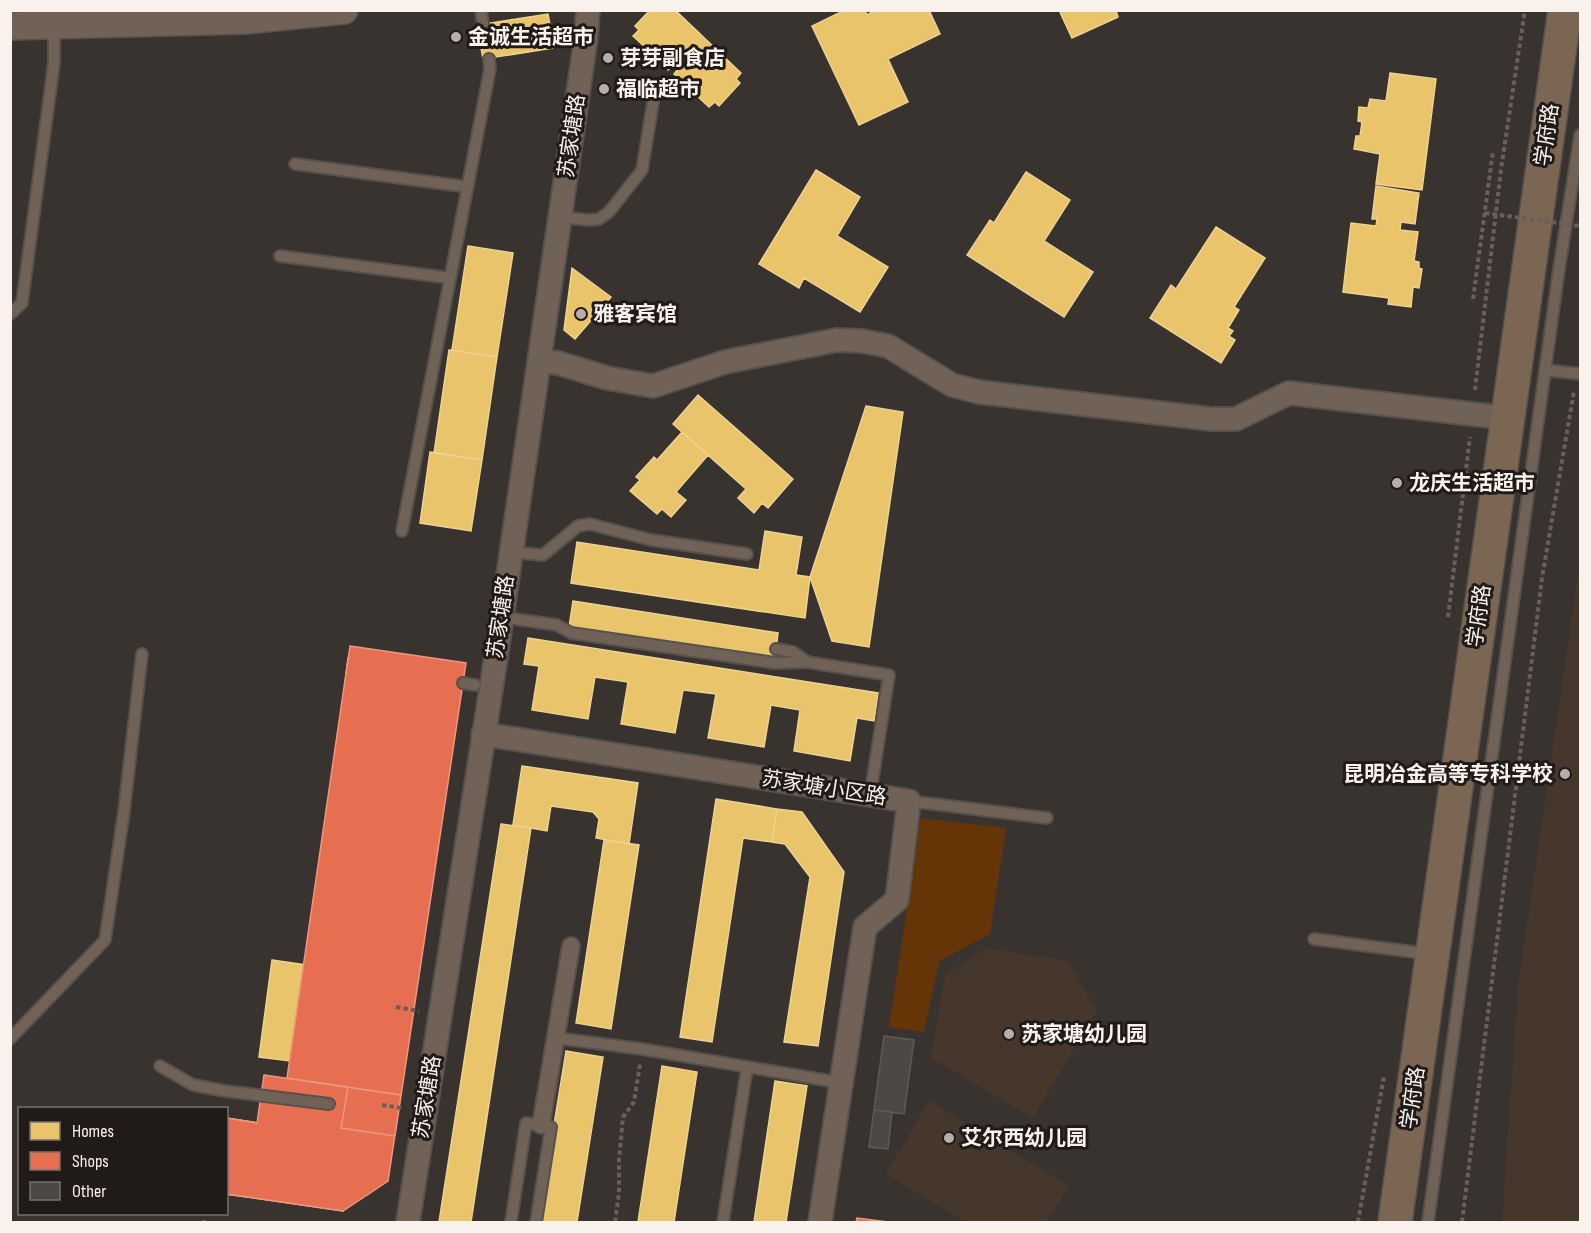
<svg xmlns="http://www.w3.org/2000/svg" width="1591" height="1233" font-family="'Sofia Sans Condensed','Noto Sans SC',sans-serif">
  <rect width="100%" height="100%" fill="#39332f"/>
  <path fill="#46372d" d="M 1580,561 L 1580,1222 L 1502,1222 L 1518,986 Z
    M 986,948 L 1068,961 L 1097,1010 L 1033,1118 L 931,1058 L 945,975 Z
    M 929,1101 L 1069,1186 L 1047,1222 L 965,1222 L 886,1174 Z"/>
  <path fill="#663507" d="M 921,818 L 1006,828 L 990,934 L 939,961 L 924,1032 L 889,1027 Z"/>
  <path fill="#e9c46a" stroke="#eed291" stroke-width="1.5" d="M 650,10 L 675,10 L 741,73 L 736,79 L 740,83 L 719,106 L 715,102 L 709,107 L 694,93 L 699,87 L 695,84 L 690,89 L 674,74 L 679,68 L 674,64 L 668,70 L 653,55 L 657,51 L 653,47 L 649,51 L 633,36 L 639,30 L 635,26 Z
    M 845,10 L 865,10 L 867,15 L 876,10 L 929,10 L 940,34 L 888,59 L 908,102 L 859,125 L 812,26 Z
    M 1059,10 L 1116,10 L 1118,17 L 1072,38 Z
    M 548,14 L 554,48 L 483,59 L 477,25 Z
    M 1390,73 L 1436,79 L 1422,190 L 1376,184 L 1380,154 L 1354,149 L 1356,136 L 1360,136 L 1362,122 L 1358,121 L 1359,107 L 1368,108 L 1370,99 L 1386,101 Z
    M 816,170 L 860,197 L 837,236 L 888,267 L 860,312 L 804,278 L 799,288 L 759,264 Z
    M 1026,172 L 1070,200 L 1044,241 L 1093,272 L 1064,317 L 967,255 L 990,220 L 994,223 Z
    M 1376,186 L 1419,193 L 1415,224 L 1401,222 L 1400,230 L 1418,232 L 1414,261 L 1419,262 L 1419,268 L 1422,269 L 1419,288 L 1413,287 L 1411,307 L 1388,304 L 1389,298 L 1343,292 L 1351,223 L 1376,226 L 1377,219 L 1372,219 Z
    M 1216,227 L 1265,258 L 1234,307 L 1239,310 L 1228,328 L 1233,331 L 1229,336 L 1235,340 L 1221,363 L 1150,318 L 1171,285 L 1176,289 Z
    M 468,246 L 513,253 L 497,357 L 452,350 Z
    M 572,268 L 611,297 L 575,339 L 564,330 Z
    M 449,350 L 497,357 L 482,460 L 434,453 Z
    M 698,395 L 793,479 L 768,508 L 762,503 L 754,513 L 738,498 L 746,489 L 673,424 Z
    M 866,406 L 903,412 L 869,647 L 832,641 L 810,577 Z
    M 682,432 L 708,455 L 676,492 L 686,500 L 671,517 L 662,509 L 657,514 L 630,491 L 640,480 L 636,477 L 654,457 L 657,460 Z
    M 430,452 L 482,460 L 471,531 L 420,523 Z
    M 765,531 L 802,537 L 796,575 L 810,577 L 805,618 L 571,583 L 577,542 L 759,570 Z
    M 573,601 L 778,633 L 775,659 L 569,627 Z
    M 528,638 L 878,693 L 874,721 L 857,718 L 850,761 L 794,751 L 800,710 L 771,705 L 764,747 L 708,738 L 716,694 L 683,690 L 675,733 L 621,724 L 628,682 L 595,677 L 588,719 L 532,710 L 539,666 L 524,664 Z
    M 348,658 L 392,664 L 384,722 L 341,717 Z
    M 522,766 L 638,783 L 629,844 L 596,838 L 599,819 L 593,812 L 551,806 L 547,831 L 513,825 Z
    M 716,799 L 777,809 L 772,842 L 743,838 L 712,1042 L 680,1037 Z
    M 777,809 L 802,812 L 844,872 L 818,1046 L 784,1042 L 810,877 L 785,844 L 772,842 Z
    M 501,824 L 531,828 L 471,1222 L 439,1222 Z
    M 604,840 L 639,845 L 611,1029 L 576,1023 Z
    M 272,960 L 320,967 L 307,1063 L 259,1057 Z
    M 566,1051 L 603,1057 L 577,1222 L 538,1222 Z
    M 662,1066 L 697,1072 L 674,1222 L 638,1222 Z
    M 775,1081 L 807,1086 L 786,1222 L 754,1222 Z
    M 226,1118 L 354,1137 L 343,1211 L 226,1194 Z"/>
  <path fill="#e76f51" stroke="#ec9680" stroke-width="1.5" d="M 350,646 L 466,663 L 395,1136 L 341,1128 L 348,1087 L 287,1078 Z
    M 264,1075 L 401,1095 L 388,1181 L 343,1211 L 226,1194 L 226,1118 L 257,1123 Z
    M 857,1218 L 888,1222 L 856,1222 Z"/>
  <path fill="#4d4845" stroke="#5f5a57" stroke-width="1.5" d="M 884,1036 L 914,1040 L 904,1114 L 874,1110 Z
    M 874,1110 L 892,1112 L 888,1149 L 869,1147 Z"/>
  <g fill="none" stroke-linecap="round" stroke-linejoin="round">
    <g stroke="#57514e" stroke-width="14">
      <path id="service" d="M 481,10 L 483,24
        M 295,164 L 468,187
        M 560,217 L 588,220 L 599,219 L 609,212 L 642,170 L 655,90
        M 280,256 L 450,278
        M 10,314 L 22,303 L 54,63 L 54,26
        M 1545,370 L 1580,374
        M 402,531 L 490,69 L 489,59
        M 511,552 L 543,555 L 578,526 L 590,524 L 651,540 L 747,554
        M 501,617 L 557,625 L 571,633 L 775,663 L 807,662 L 889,675 L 870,796
        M 776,649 L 793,652 L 807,662
        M 463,683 L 475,685
        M 909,801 L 1047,818
        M 1314,939 L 1429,954
        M 556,1038 L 642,1049 L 842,1083
        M 10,1039 L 105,940 L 124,811 L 142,654
        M 160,1066 L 193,1085 L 225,1091 L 329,1104
        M 511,1222 L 526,1123 L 551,1127 L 536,1222
        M 723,1222 L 747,1068
        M 1428,1222 L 1558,276 L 1580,135"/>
    </g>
    <g stroke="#57514e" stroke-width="20">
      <path id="pedestrian" d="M 541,1125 L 571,946"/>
    </g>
    <g stroke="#57514e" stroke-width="26">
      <path id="minor" d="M 539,361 L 558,363 L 607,378 L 653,386 L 725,362 L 837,340 L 862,341 L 888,346 L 952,385 L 979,392 L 1211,419 L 1236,419 L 1289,393 L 1507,418
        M 483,734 L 909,801 L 897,900 L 865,927 L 820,1222
        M 408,1222 L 498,644 L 586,38 L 588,10"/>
    </g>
    <g stroke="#57514e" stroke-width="30">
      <path id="tertiary" d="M 10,26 L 245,20 L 344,10"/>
    </g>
    <g stroke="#57514e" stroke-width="36">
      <path id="primary" d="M 1395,1222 L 1565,10"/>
    </g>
    <path stroke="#6a5f58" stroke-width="4" stroke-dasharray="4.5 3" stroke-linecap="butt" d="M 1473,299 L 1493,151
      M 1475,390 L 1501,169 L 1525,10
      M 1448,617 L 1470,437
      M 396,1007 L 419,1011
      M 382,1105 L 402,1108
      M 204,1222 L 204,1220
      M 615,1222 L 619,1193 L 619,1160 L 623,1117 L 634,1102 L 640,1064
      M 1358,1222 L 1384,1076
      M 1462,1222 L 1542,578 L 1574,391"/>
    <use href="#service" stroke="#706256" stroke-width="10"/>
    <use href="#pedestrian" stroke="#706256" stroke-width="16"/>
    <use href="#minor" stroke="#706256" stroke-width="22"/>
    <use href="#tertiary" stroke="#706256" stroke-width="27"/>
    <use href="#primary" stroke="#7b6654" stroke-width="33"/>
    <path stroke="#6a5f58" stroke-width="4" stroke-dasharray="4.5 3" stroke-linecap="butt" d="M 1485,213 L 1580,226"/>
  </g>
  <g fill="#b5aeaa" stroke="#201b18" stroke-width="2">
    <circle cx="456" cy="37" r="6"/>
    <circle cx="608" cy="58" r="6"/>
    <circle cx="604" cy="89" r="6"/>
    <circle cx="581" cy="314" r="6"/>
    <circle cx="1397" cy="483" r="6"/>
    <circle cx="1565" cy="774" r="6"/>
    <circle cx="1009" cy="1034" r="6"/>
    <circle cx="949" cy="1138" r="6"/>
  </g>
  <g text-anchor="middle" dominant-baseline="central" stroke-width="6" stroke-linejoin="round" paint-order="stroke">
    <g font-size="21" font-weight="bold" fill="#f8f1ec" stroke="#201b18" text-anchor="start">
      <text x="468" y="37">金诚生活超市</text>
      <text x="620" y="58">芽芽副食店</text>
      <text x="616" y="89">福临超市</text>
      <text x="593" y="314">雅客宾馆</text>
      <text x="1409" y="483">龙庆生活超市</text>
      <text x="1553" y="774" text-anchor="end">昆明冶金高等专科学校</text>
      <text x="1021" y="1034">苏家塘幼儿园</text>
      <text x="961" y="1138">艾尔西幼儿园</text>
    </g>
    <g font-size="21" fill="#f8f1ec" stroke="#201b18">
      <text transform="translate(1547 135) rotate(-82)">学府路</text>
      <text transform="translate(572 136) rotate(-82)">苏家塘路</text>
      <text transform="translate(1479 616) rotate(-82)">学府路</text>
      <text transform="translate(501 617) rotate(-82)">苏家塘路</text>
      <text transform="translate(824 788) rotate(9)">苏家塘小区路</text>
      <text transform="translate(427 1097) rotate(-81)">苏家塘路</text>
      <text transform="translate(1413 1098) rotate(-82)">学府路</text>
    </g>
  </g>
  <rect width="1591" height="1233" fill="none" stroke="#f8f1ec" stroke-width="24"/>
  <rect x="18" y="1107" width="210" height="108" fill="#201b18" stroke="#76716d" stroke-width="1.5"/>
  <rect x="30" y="1122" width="30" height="18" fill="#e9c46a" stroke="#76716d" stroke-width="1.5"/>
  <text x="72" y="1137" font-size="18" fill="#f8f1ec">Homes</text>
  <rect x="30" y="1152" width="30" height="18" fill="#e76f51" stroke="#76716d" stroke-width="1.5"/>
  <text x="72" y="1167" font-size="18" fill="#f8f1ec">Shops</text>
  <rect x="30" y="1182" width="30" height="18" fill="#4d4845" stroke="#76716d" stroke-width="1.5"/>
  <text x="72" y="1197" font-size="18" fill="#f8f1ec">Other</text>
</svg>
